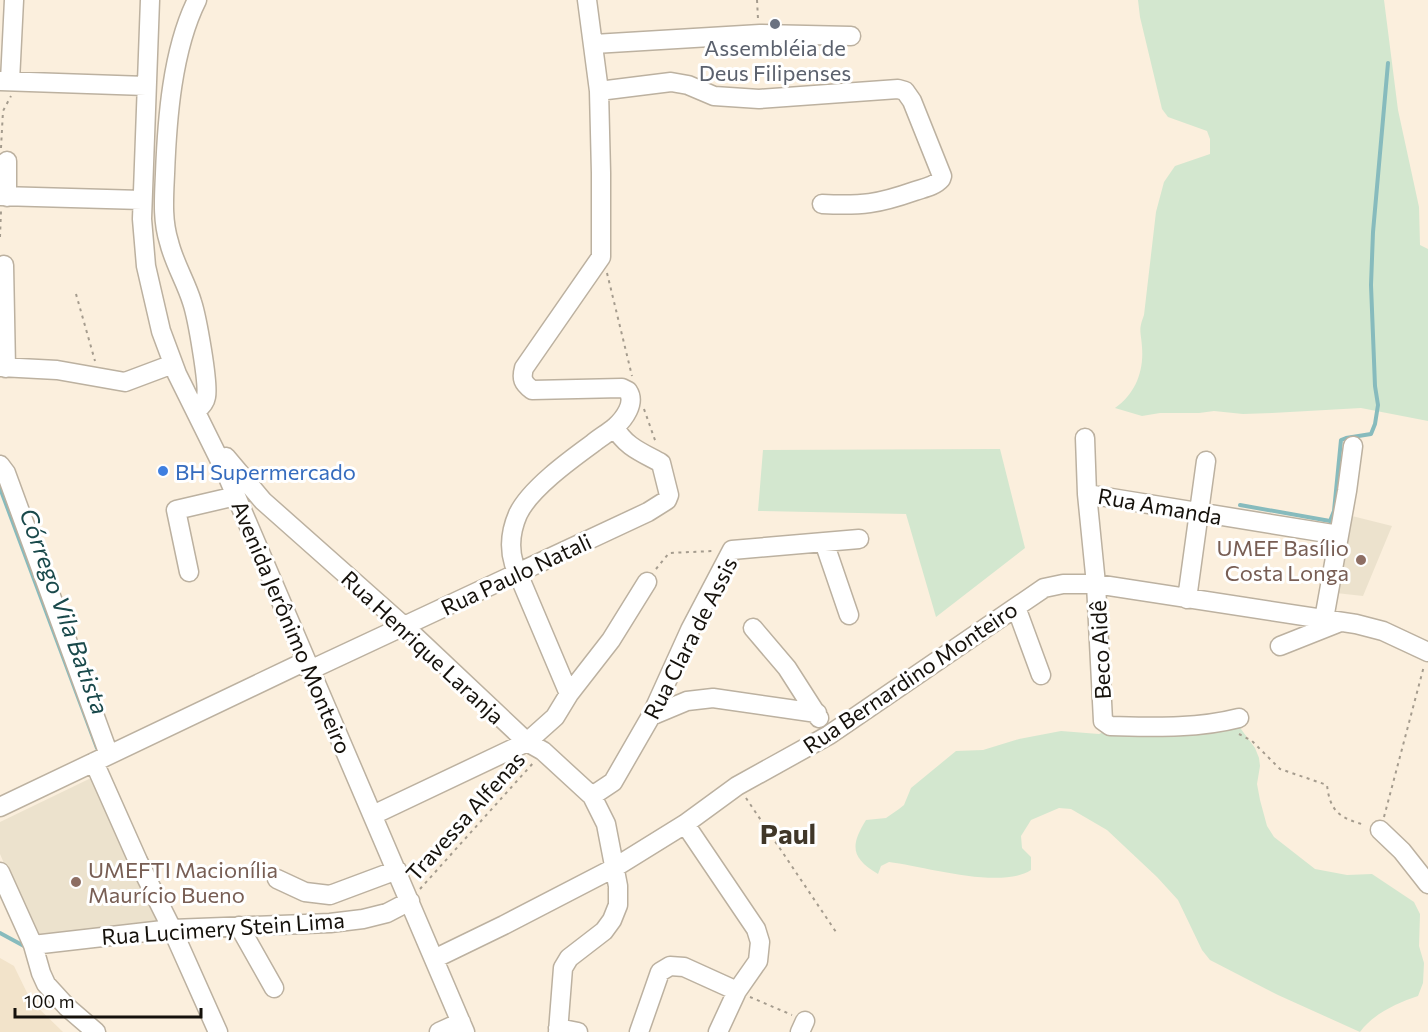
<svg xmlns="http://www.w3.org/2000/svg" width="1428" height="1032" font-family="Commissioner,sans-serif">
  <rect width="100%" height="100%" fill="#fbefdd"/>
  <path fill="#f2e3ca" d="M 0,958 L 14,966 L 31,1001 L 63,1032 L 0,1032 Z"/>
  <path fill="#ece2cd" d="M 1352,516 L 1392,526 L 1363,596 L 1336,593 Z
    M 89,779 L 93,779 L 162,926 L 36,938 L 0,854 L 0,822 Z"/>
  <path fill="#d3e7cf" d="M 1138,0 L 1384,0 L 1398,110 L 1419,207 L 1420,245 L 1428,249 L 1428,421 L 1361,408 L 1272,413 L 1243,414 L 1214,411 L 1199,413 L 1160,413 L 1142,416 L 1115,408 C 1135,394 1144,372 1142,347 C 1141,331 1138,331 1144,315 L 1156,212 L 1164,182 L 1175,166 L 1210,154 L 1210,139 L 1207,131 L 1168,117 L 1162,109 L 1140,17 Z
    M 1000,449 L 1025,548 L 936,617 L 906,514 L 758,511 L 763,450 Z
    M 1238,725 L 1255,748 L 1259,758 L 1260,766 L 1257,784 L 1260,800 L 1267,826 L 1274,837 L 1315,869 L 1347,875 L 1372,874 L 1414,902 L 1420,914 L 1419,946 L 1424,963 L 1423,983 L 1418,996 C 1397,1003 1373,1014 1360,1032 L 1278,995 L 1210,960 L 1202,950 L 1178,900 L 1157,877 L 1107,830 L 1071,809 L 1059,808 L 1031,820 L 1021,836 L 1022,848 L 1031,857 L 1031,870 C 1000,890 924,866 889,862 L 881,866 L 878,874 C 851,858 850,846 866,820 L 886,818 L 899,809 L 904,805 L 911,788 L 956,751 L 983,750 L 1019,739 L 1061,731 L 1099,734 L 1113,728 Z"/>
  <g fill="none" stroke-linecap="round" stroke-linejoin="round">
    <path stroke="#87bbbd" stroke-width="4" d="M 0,488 L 97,748
      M 1240,505 L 1330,521 L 1334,511 L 1341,440 L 1346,438 L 1371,434 L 1375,424 L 1378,405 L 1375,386 L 1371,285 L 1373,232 L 1388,63
      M 0,933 L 24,946"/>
    <g stroke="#bcb1a0" stroke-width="21">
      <path id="minor" d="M 150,0 L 142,219 L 146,266 L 161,331 L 177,374 L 227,475 L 465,1032
        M 594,44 L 760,34 L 851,36
        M 0,81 L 146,86
        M 10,81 L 14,0
        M 599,91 L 671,82 L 688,85 L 714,96 L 759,99 L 898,89 L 905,91 L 912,101 L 942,176 L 941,179 C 935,186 924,188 915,191 C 878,204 862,206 822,204
        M 0,196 L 142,200
        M 7,197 L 7,161
        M 4,265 L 6,368
        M 0,367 L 57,370 L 125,382 L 173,364
        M 196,411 C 201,407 205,403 206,397 C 209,384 197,317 192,302 C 186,282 174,263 169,242 C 162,220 164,197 165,174 C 167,120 172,50 197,0
        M 1085,438 L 1087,494 L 1096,584 L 1103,721 L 1110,726 C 1153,727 1196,729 1239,718
        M 226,457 L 263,501 L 405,627 L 527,742 L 543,751 L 592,796 L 606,824 L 618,886 L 618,905 L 612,920 L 604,931 L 569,958 L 563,968 L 558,1032
        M 0,465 L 6,473 L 109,755
        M 1087,494 L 1339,535
        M 824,542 L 849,615
        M 189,572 L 176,510 L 236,496
        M 1187,599 L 1206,461
        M 1016,607 L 1041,675
        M 1324,619 L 1347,491 L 1353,446
        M 753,628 L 787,668 L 819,718
        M 1280,646 L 1338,623
        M 310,670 L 648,512 L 667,500 L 669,495 L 661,463 C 643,453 624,446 615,427
        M 569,694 L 514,564 C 509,548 511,530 518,514 C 530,489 570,460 592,444 C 599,438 608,433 615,427 C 624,419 636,403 628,391 L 622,388 L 532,390 C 523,383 521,379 524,368 L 601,257 L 601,173 L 599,91 L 587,0
        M 651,716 L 687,701 L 713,698 L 817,713
        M 94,762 L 138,861 L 172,929 L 218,1032
        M 592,796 L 613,782 L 651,716 L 690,630 L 732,550 L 859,539
        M 0,807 L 306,661
        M 373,815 L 527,742 L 555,717 L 569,694 L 611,640 L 647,582
        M 685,824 L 756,929 L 760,942 L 758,961 L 737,991 L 718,1032
        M 1380,830 L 1402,851 L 1428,884
        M 0,872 L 33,945 L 41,973 L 46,984 L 67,1007 L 96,1032
        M 277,879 L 305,892 L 330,895 L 397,870
        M 239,926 L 274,988
        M 33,945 L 172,929 L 330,923 L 363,919 L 387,913 L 410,901
        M 434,959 L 504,925 L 614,868 L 685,824 L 737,786 L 829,735 L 1044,588 L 1063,584 L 1096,584 L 1356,624 L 1383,631 L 1428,652
        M 558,1028 L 578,1032
        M 439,1032 L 461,1022
        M 639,1032 L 660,972 L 670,966 L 684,967 L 737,991
        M 800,1032 L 805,1021"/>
    </g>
    <path stroke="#a59c8e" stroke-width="2" stroke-dasharray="3 4.5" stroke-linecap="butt" d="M 757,0 L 758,19
      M 1,148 L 3,111 L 11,96
      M 0,237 L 1,211
      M 607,273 L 632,376
      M 76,294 L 95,361
      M 644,409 L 656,443
      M 656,569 L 669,553 L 714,551
      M 1239,734 L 1252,741 L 1280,769 L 1327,785 C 1330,812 1340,818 1365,825
      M 746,798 L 836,932
      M 1384,817 L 1424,666
      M 420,889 L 534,762
      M 750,997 L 792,1015"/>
    <use href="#minor" stroke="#fff" stroke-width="18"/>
  </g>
  <circle fill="#6b7280" stroke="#fff" stroke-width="2" cx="775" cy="24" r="6"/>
  <circle fill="#3f7fe0" stroke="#fff" stroke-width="2" cx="163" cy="471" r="6"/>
  <g fill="#8d6e63" stroke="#fff" stroke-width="2">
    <circle cx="1361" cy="560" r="6"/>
    <circle cx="76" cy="882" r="6"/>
  </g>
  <g text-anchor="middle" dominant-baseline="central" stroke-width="6" stroke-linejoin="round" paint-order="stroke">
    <g font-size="22" fill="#5b616d" stroke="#fff">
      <text x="775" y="47">Assembléia de<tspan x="775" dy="25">Deus Filipenses</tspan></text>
    </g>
    <g font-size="22" fill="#366cbe" stroke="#fff" text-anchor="start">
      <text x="175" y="471">BH Supermercado</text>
    </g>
    <g font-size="22" fill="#15110b" stroke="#fff">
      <text transform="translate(1160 506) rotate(10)">Rua Amanda</text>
      <text transform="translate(516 574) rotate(-25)">Rua Paulo Natali</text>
      <text transform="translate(292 627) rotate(67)">Avenida Jerônimo Monteiro</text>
      <text transform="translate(690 638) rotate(-63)">Rua Clara de Assis</text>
      <text transform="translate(423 647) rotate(43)">Rua Henrique Laranja</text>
      <text transform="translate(1100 650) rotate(-93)">Beco Aidê</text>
      <text transform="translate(910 677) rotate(-34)">Rua Bernardino Monteiro</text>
      <text transform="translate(465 816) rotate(-48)">Travessa Alfenas</text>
      <text transform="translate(223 928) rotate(-4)">Rua Lucimery Stein Lima</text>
    </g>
    <g font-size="22" fill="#785e54" stroke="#fff" text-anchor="end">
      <text x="1349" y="547">UMEF Basílio<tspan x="1349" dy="25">Costa Longa</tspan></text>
      <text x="88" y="869" text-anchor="start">UMEFTI Macionília<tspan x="88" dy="25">Maurício Bueno</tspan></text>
    </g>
    <g font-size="24" font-style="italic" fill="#19494b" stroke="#fff">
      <text transform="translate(65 611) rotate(70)">Córrego Vila Batista</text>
    </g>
    <g font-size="28" font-weight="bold" fill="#403729" stroke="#fff">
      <text x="788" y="833">Paul</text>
    </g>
  </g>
  <path d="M15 1008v9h186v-9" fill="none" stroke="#15110b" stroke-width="3"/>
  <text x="24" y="1008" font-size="18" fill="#15110b" stroke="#ffffff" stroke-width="4.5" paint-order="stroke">100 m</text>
</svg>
